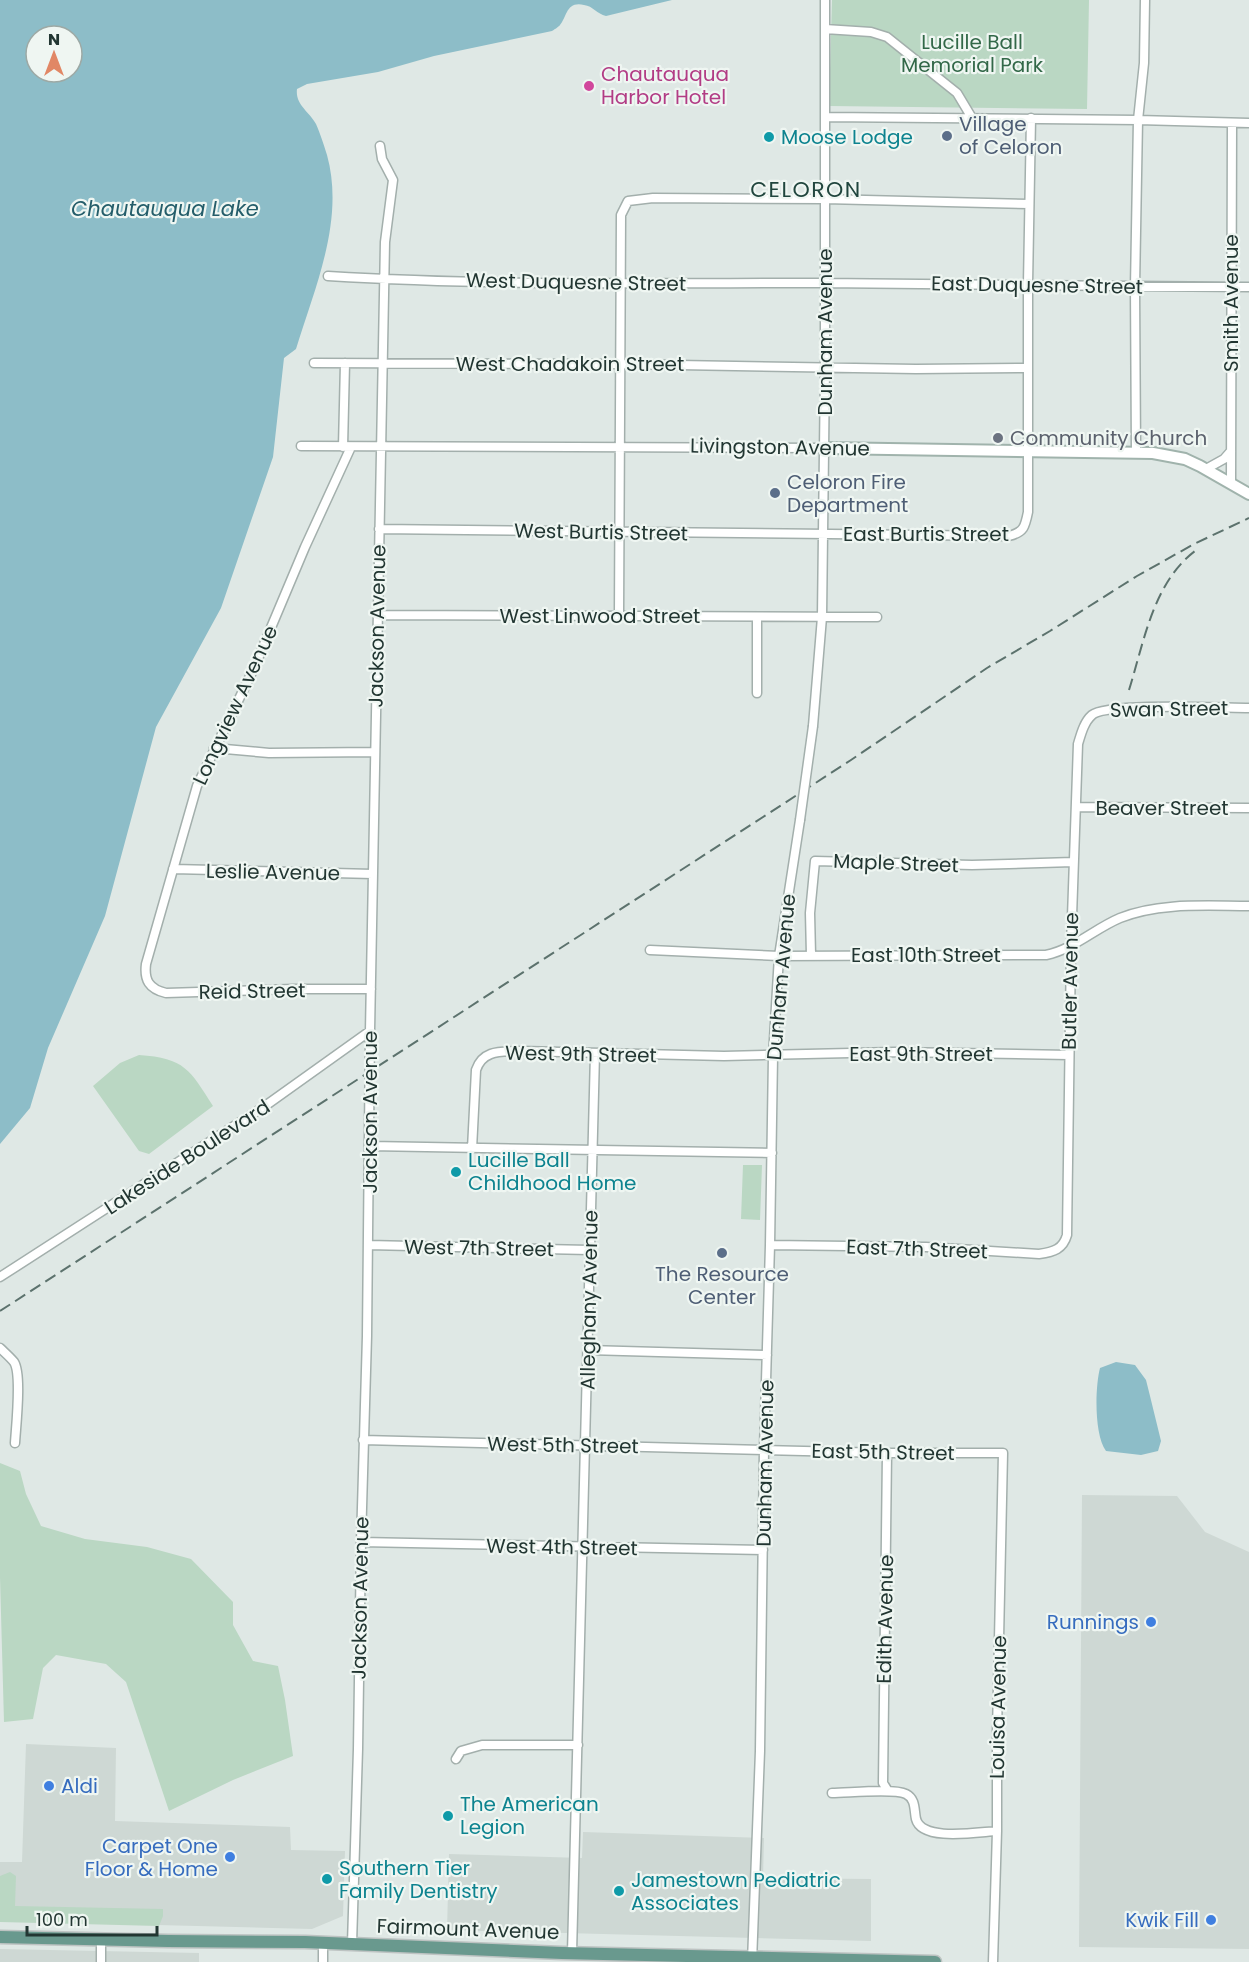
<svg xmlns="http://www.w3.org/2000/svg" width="1249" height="1962" font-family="Poppins,sans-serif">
  <rect width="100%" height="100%" fill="#dfe8e5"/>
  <path fill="#ced8d4" d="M 1082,1495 L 1177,1496 L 1205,1532 L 1249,1552 L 1249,1949 L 1079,1947 Z
    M 26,1744 L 116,1748 L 115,1821 L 290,1827 L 291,1850 L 345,1851 L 343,1916 L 312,1929 L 0,1921 L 0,1862 L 22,1862 Z
    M 583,1832 L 764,1838 L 763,1878 L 871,1879 L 871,1941 L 447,1930 L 449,1854 L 582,1858 Z
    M 0,1949 L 199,1953 L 199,1962 L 0,1962 Z"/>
  <path fill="#bad7c3" d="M 832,0 L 1089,0 L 1087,109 L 829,106 Z
    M 139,1055 C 185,1058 190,1070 213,1106 L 149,1154 L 139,1151 L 93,1086 L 120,1063 Z
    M 743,1165 L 762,1165 L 760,1220 L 741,1219 Z
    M 0,1463 L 20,1471 L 26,1494 L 41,1526 L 85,1539 L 147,1547 L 191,1559 L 233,1602 L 233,1625 L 253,1661 L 278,1666 L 285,1700 L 293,1756 L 233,1780 L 169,1811 L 126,1682 L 106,1664 L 56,1655 L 43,1668 L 33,1719 L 4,1722 L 0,1577 Z
    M 10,1872 L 16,1876 L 15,1906 L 163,1909 L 163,1916 L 159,1926 L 0,1922 L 0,1876 Z"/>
  <path fill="#8dbdc8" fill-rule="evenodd" d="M 0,0 L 672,0 L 606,16 C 597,14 593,6 584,5 C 566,1 567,17 560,25 C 560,26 552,31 552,31 L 434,56 L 378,72 L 307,84 L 297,89 C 295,105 309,111 316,124 C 320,133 324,145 327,155 C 345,220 315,287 296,349 L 284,358 L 273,457 L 221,608 L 156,727 L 105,916 L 48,1048 L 30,1108 L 0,1144 ZM 36,36 L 72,36 L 72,72 L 36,72 Z
    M 1116,1362 L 1135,1365 L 1146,1380 L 1150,1396 L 1161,1441 L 1158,1451 L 1141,1455 L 1106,1451 C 1094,1435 1095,1387 1100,1368 Z"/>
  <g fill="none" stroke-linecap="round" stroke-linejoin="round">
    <g stroke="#a3afac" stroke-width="11">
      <path id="street" d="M 825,29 L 871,32 L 887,37 L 957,93 L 972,118
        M 825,117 L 1138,120 L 1249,123
        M 328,276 C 493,286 658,283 823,283 C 965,284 1107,287 1249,287
        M 314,363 L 621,364 L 916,369 L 1028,368
        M 301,446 L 824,448
        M 343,447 L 345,363
        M 351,447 L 305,547 L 254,668 L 197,786 L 146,964 C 144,980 149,989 166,993 L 294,989 L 371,989
        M 1136,453 L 1135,287 L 1138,120 L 1144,63 L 1145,0
        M 1206,469 L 1224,459 L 1231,451
        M 1231,483 L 1232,123
        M 379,529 L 1009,536 C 1024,532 1025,527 1028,512 L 1028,284 L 1031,118
        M 378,615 L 877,617
        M 619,616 L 621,215 L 628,201 L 653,198 L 825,199 L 1029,204
        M 757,617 L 757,693
        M 813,726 L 822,617 L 825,367 L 825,0
        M 214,748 L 269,753 L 375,752
        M 1076,807 L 1249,808
        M 173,869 L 373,874
        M 650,950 L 779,956 L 1046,955 C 1074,949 1094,929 1120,918 C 1159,902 1208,906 1249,906
        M 811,955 L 810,913 L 815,861 L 972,865 L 1073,862
        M 370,1146 L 772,1153
        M 472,1149 L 476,1070 C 483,1049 502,1052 521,1051 L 724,1056 L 895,1052 L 1069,1055
        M 368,1245 L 590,1250
        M 770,1245 L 926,1247 L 1039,1254 C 1054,1252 1063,1249 1067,1235 L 1071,946 L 1078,744 C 1081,734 1084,722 1092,715 C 1107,702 1223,708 1249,708
        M 0,1277 L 265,1106 L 370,1031
        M 0,1348 C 4,1352 10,1357 14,1362 C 22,1374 16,1426 15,1443
        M 588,1350 L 767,1355
        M 363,1440 L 887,1453 L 1003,1453 L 997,1732 L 997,1831 L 993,1962
        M 887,1453 L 883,1783 L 888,1791
        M 361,1542 L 763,1550
        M 456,1759 L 461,1751 L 482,1745 L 578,1745
        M 832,1793 C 848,1793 894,1788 906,1794 C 916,1799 914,1810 916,1819 C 922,1842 978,1832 997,1831
        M 323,1944 L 323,1962
        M 352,1944 L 358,1749 L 361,1542 L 367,1336 L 370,1031 L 385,242 L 393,180 L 382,159 L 380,146
        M 572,1953 L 595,1053
        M 101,1962 L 101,1938
        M 752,1962 L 760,1751 L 764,1449 L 770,1245 L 773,1056 L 779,956 L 800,820"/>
    </g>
    <g stroke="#a0b3ac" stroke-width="14">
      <path id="secondary" d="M 824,448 L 1153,453 L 1185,459 L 1200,466 L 1249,494"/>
    </g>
    <g stroke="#bdc3c2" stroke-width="15">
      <path id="primary" d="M 0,1937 L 168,1941 L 305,1942 L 562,1953 L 935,1962"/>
    </g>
    <use href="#street" stroke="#fff" stroke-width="8"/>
    <use href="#secondary" stroke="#fff" stroke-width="10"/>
    <use href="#primary" stroke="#69998e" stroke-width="12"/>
    <path stroke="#5c726d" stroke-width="2" stroke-dasharray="12 6" stroke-linecap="butt" d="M 1129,690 C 1144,642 1153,583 1195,551
      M 0,1311 L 851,760 L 987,668 L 1050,631 L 1137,576 L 1194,544 L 1249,518"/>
    <g stroke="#a3afac" stroke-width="11" stroke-linecap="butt">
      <path id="street-bridge" d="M 800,820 L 813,726"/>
    </g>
    <use href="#street-bridge" stroke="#fff" stroke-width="8"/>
  </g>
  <circle fill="#d1479c" stroke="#eff6f2" stroke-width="2" cx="589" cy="86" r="6"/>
  <g fill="#5c6f8a" stroke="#eff6f2" stroke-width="2">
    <circle cx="947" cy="136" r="6"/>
    <circle cx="775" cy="493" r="6"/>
    <circle cx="722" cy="1253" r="6"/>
  </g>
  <g fill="#0f9aa8" stroke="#eff6f2" stroke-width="2">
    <circle cx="769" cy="137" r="6"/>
    <circle cx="456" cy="1172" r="6"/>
    <circle cx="448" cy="1816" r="6"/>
    <circle cx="327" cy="1879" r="6"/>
    <circle cx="619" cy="1891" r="6"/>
  </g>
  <circle fill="#6b7280" stroke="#eff6f2" stroke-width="2" cx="998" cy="438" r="6"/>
  <g fill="#3f7fe0" stroke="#eff6f2" stroke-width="2">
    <circle cx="1151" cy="1622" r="6"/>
    <circle cx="49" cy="1786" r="6"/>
    <circle cx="230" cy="1857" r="6"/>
    <circle cx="1211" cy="1920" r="6"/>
  </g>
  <g text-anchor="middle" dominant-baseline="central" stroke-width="4.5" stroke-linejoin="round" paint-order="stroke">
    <g font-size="20" fill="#326848" stroke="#eff6f2">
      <text x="972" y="42">Lucille Ball<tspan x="972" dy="23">Memorial Park</tspan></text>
    </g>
    <g font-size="20" fill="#b23c85" stroke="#eff6f2" text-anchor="start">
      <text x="601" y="74">Chautauqua<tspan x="601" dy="23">Harbor Hotel</tspan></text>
    </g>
    <g font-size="20" fill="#4e5e75" stroke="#eff6f2" text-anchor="start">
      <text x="959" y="124">Village<tspan x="959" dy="23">of Celoron</tspan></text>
      <text x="787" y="482">Celoron Fire<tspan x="787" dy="23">Department</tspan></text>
      <text x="722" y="1274" text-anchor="middle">The Resource<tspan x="722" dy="23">Center</tspan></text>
    </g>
    <g font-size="20" fill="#0d838f" stroke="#eff6f2" text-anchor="start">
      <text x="781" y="137">Moose Lodge</text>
      <text x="468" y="1160">Lucille Ball<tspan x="468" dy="23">Childhood Home</tspan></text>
      <text x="460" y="1804">The American<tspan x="460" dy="23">Legion</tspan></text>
      <text x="339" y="1868">Southern Tier<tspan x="339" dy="23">Family Dentistry</tspan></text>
      <text x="631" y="1880">Jamestown Pediatric<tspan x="631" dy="23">Associates</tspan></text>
    </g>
    <g font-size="20" fill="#223632" stroke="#eff6f2">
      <text transform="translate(576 282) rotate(1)">West Duquesne Street</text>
      <text transform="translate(1037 285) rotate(1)">East Duquesne Street</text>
      <text transform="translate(1231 303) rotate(-90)">Smith Avenue</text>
      <text transform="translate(825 332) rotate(-90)">Dunham Avenue</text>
      <text x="570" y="364">West Chadakoin Street</text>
      <text transform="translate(780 447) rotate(1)">Livingston Avenue</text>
      <text transform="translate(601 532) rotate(1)">West Burtis Street</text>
      <text x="926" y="534">East Burtis Street</text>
      <text x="600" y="616">West Linwood Street</text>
      <text transform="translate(377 626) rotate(-89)">Jackson Avenue</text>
      <text transform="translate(235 705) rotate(-65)">Longview Avenue</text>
      <text transform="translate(1169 709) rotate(-1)">Swan Street</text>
      <text x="1162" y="808">Beaver Street</text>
      <text transform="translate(896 863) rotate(2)">Maple Street</text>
      <text transform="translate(273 872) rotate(1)">Leslie Avenue</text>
      <text x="926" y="955">East 10th Street</text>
      <text transform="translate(781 977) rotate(-85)">Dunham Avenue</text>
      <text transform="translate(1070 981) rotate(-89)">Butler Avenue</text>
      <text transform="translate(252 991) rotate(-1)">Reid Street</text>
      <text transform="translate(581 1054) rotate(1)">West 9th Street</text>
      <text x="921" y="1054">East 9th Street</text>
      <text transform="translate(370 1112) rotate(-90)">Jackson Avenue</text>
      <text transform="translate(187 1157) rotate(-33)">Lakeside Boulevard</text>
      <text transform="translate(479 1248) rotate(1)">West 7th Street</text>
      <text transform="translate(917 1249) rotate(2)">East 7th Street</text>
      <text transform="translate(589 1300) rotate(-89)">Alleghany Avenue</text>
      <text transform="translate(563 1445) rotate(1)">West 5th Street</text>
      <text transform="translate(883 1452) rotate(1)">East 5th Street</text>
      <text transform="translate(765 1463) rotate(-89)">Dunham Avenue</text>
      <text transform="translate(562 1547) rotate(1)">West 4th Street</text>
      <text transform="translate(360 1598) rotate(-89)">Jackson Avenue</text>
      <text transform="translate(885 1619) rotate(-89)">Edith Avenue</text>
      <text transform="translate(998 1707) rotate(-89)">Louisa Avenue</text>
      <text transform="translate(468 1929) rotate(2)">Fairmount Avenue</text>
    </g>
    <g font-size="20" fill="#5b616d" stroke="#eff6f2" text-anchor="start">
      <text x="1010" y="438">Community Church</text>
    </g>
    <g font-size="20" fill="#366cbe" stroke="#eff6f2" text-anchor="end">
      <text x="1139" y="1622">Runnings</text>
      <text x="61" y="1786" text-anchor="start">Aldi</text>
      <text x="218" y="1846">Carpet One<tspan x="218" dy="23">Floor &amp; Home</tspan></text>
      <text x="1199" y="1920">Kwik Fill</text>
    </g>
    <g font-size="21" font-style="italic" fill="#245d6a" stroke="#eff6f2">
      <text x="165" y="208">Chautauqua Lake</text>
    </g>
    <g font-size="22" letter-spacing="1.5" fill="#21463e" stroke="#eff6f2">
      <text x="806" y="189">CELORON</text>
    </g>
  </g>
  <g transform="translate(54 54)"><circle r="28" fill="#eff6f2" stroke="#9da9a5" stroke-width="1.5"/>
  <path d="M0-4.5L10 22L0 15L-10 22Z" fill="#e18765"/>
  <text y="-9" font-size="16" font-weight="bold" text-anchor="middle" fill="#223632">N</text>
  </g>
  <path d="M27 1926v9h130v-9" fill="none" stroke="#223632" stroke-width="3"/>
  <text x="36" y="1926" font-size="18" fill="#223632" stroke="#eff6f2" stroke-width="4.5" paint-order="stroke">100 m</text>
</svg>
